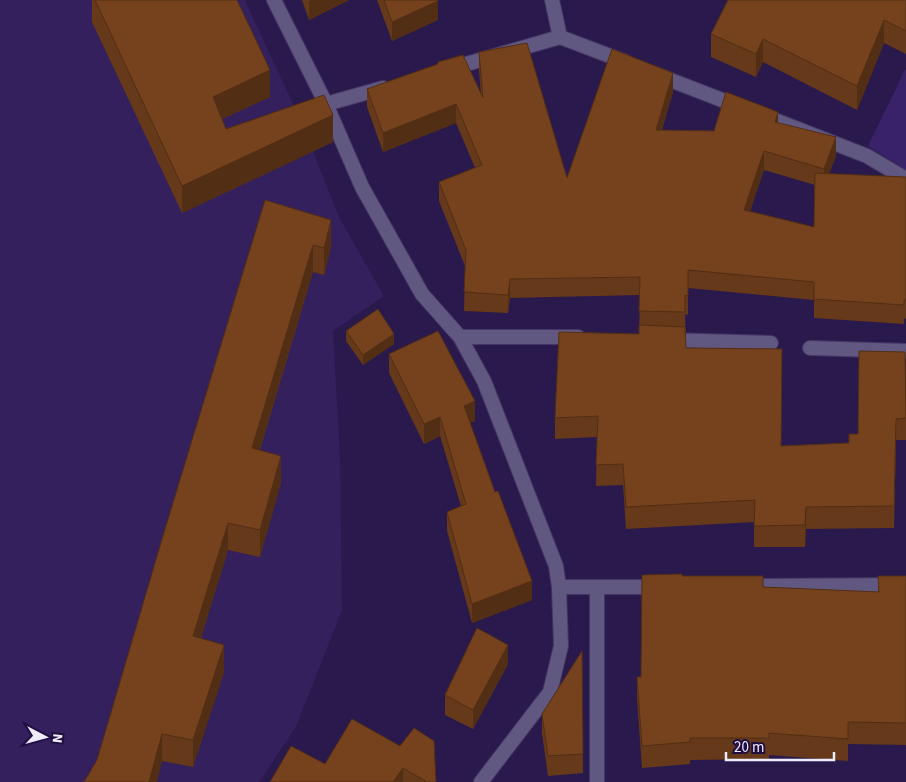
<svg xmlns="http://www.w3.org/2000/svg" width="906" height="782" font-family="'Source Sans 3',sans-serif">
  <rect width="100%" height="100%" fill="#29194d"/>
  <path fill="#33205c" d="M 0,0 L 245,0 L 302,123 L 339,217 L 384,296 L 333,331 L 340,455 L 342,610 L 296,727 L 259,782 L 0,782 Z"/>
  <path fill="#392269" d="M 905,70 L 906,70 L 906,170 L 868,146 Z"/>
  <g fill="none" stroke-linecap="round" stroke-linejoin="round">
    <g stroke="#453765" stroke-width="16">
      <path id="minor" d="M 274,0 L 326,104 L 362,187 L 422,294 L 460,337 L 484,381 L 556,566 L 559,587 L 561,646 L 550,692 L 481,782
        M 552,0 L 560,37
        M 449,69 L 560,37 L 626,62
        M 655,74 L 740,107
        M 326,104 L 383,88
        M 762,115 L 867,156 L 906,179
        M 460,337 L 578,337
        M 667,340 L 771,343
        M 810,348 L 906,351
        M 745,586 L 906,585
        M 559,587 L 661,587
        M 597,587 L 597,782"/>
    </g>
    <use href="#minor" stroke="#615881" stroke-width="14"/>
  </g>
  <path fill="#653919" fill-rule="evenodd" d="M 92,0 L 237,0 L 270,97 L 222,119 L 226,129 L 333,142 L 182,213 L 92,22 Z
    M 302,0 L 349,0 L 309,20 Z
    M 377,0 L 438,0 L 438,20 L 392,41 Z
    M 906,0 L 906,54 L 884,43 L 857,110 L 763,62 L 756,77 L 711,57 L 711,34 Z
    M 479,52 L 567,178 L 673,92 L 662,130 L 714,131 L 778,123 L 836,156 L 829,174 L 906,177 L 906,319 L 904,318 L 904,324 L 814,318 L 814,300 L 688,288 L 688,315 L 685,314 L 686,348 L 781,446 L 849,443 L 858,434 L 906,391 L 906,440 L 896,440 L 894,528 L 806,529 L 805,547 L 754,547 L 754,522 L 626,529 L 623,485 L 596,486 L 597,437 L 555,439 L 555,418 L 639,334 L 640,295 L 510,298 L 508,313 L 464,311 L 465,266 L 439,201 L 439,182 L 475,168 L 456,123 L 383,152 L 367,107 L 367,89 L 438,64 L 438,62 L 481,94 L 479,71 ZM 764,170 L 815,185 L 814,227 L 750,211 Z
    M 265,200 L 331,247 L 324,275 L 313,272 L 260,450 L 281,483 L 260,557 L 228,550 L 201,638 L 224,672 L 193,767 L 162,761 L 97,760 Z
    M 346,331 L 394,344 L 363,365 L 346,341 Z
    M 389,354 L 475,421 L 470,423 L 532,600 L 472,623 L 447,531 L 447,512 L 461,506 L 440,436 L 424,444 L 389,373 Z
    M 682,576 L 763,587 L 878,592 L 878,576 L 906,576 L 906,745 L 848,744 L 848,761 L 769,755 L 769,759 L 690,760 L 690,764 L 642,768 L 637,699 L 637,677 L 641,677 Z
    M 582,651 L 583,773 L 548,776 L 542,733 L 542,714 Z
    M 508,664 L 473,729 L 445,715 L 445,695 Z
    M 352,719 L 436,782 L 270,782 L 325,764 Z"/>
  <path fill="#522e14" d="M 311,0 L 349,0 L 309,20 L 309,1 Z
    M 438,1 L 438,20 L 392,41 L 392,22 Z
    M 884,20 L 884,43 L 857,110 L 857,86 Z
    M 763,39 L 763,62 L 756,77 L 756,54 Z
    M 270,70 L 270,97 L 213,123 L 213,97 Z
    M 673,73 L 673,92 L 656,149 L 656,130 Z
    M 456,104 L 456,123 L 383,152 L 383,133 Z
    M 778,112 L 778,131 L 775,122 Z
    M 333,115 L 333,142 L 182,213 L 182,186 Z
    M 836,137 L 836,156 L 824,187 L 824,169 Z
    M 764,151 L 764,170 L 744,229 L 744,210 Z
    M 331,220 L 331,247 L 324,275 L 324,248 Z
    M 313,245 L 313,272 L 252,475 L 252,448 Z
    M 510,279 L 510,298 L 508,313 L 508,295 Z
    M 394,334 L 394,344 L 363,365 L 363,355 Z
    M 475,401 L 475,421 L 464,425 L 464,406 Z
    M 440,417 L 440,436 L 424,444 L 424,424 Z
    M 896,419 L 896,440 L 894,528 L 894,506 Z
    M 281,456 L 281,483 L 260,557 L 260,530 Z
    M 806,507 L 806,529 L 805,547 L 805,525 Z
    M 228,523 L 228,550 L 193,663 L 193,636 Z
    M 532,581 L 532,600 L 472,623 L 472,604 Z
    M 224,645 L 224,672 L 193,767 L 193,740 Z
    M 508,645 L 508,664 L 473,729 L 473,710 Z
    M 162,734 L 162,761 L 157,782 L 149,782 Z
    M 403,768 L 403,782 L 393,782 Z"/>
  <path fill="#75421d" stroke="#522e14" d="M 95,0 L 237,0 L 270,70 L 213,97 L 226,129 L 324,95 L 333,115 L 182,186 Z
    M 384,0 L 438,0 L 438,1 L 392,22 Z
    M 728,0 L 906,0 L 906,31 L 884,20 L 857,86 L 763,39 L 756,54 L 711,34 Z
    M 527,43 L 567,178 L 612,49 L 673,73 L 656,130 L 714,131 L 726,92 L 778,112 L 775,122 L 836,137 L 824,169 L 764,151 L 744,210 L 814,227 L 815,173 L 906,177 L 906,300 L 904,300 L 904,305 L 814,299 L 814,282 L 688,270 L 688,296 L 685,295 L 685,312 L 639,311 L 640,277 L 510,279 L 508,295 L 464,292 L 466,250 L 439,182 L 482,165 L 456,104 L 383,133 L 367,89 L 438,64 L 438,62 L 463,55 L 483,98 L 479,52 Z
    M 265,200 L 331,220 L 324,248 L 313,245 L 252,448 L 281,456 L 260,530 L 228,523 L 193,636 L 224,645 L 193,740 L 162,734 L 149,782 L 84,782 L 97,760 L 165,529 Z
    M 378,309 L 394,334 L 363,355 L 346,331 Z
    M 639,325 L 685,327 L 686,348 L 782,349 L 781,446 L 849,443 L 849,434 L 858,434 L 859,351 L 905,352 L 906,418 L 896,419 L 894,506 L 806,507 L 805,525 L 754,526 L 755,500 L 626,507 L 623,464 L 596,465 L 598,416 L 555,418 L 559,332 L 639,334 Z
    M 438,331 L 475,401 L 464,406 L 495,492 L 498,491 L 532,581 L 472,604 L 447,512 L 466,504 L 440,417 L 424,424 L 389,354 Z
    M 682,574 L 682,576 L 763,576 L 763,587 L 879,592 L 878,576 L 906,576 L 906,723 L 848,722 L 848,739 L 769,733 L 769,738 L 690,738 L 690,742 L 642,746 L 637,677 L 641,677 L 642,575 Z
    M 477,628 L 508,645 L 473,710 L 445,695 Z
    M 582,651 L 583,754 L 548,756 L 542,714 Z
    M 352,719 L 400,746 L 414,728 L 434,741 L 436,782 L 427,782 L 403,768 L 393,782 L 270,782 L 291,746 L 325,764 Z"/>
  <g transform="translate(45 737) rotate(96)" stroke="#200e42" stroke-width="4" paint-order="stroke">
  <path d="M0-4L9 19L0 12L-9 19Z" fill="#efecfa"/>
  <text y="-8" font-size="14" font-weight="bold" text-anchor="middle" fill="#efecfa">N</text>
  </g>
  <path d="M726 752v8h108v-8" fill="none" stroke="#efecfa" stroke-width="2.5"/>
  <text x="734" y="752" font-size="15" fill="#efecfa" stroke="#200e42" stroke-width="4" paint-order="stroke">20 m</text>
</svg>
